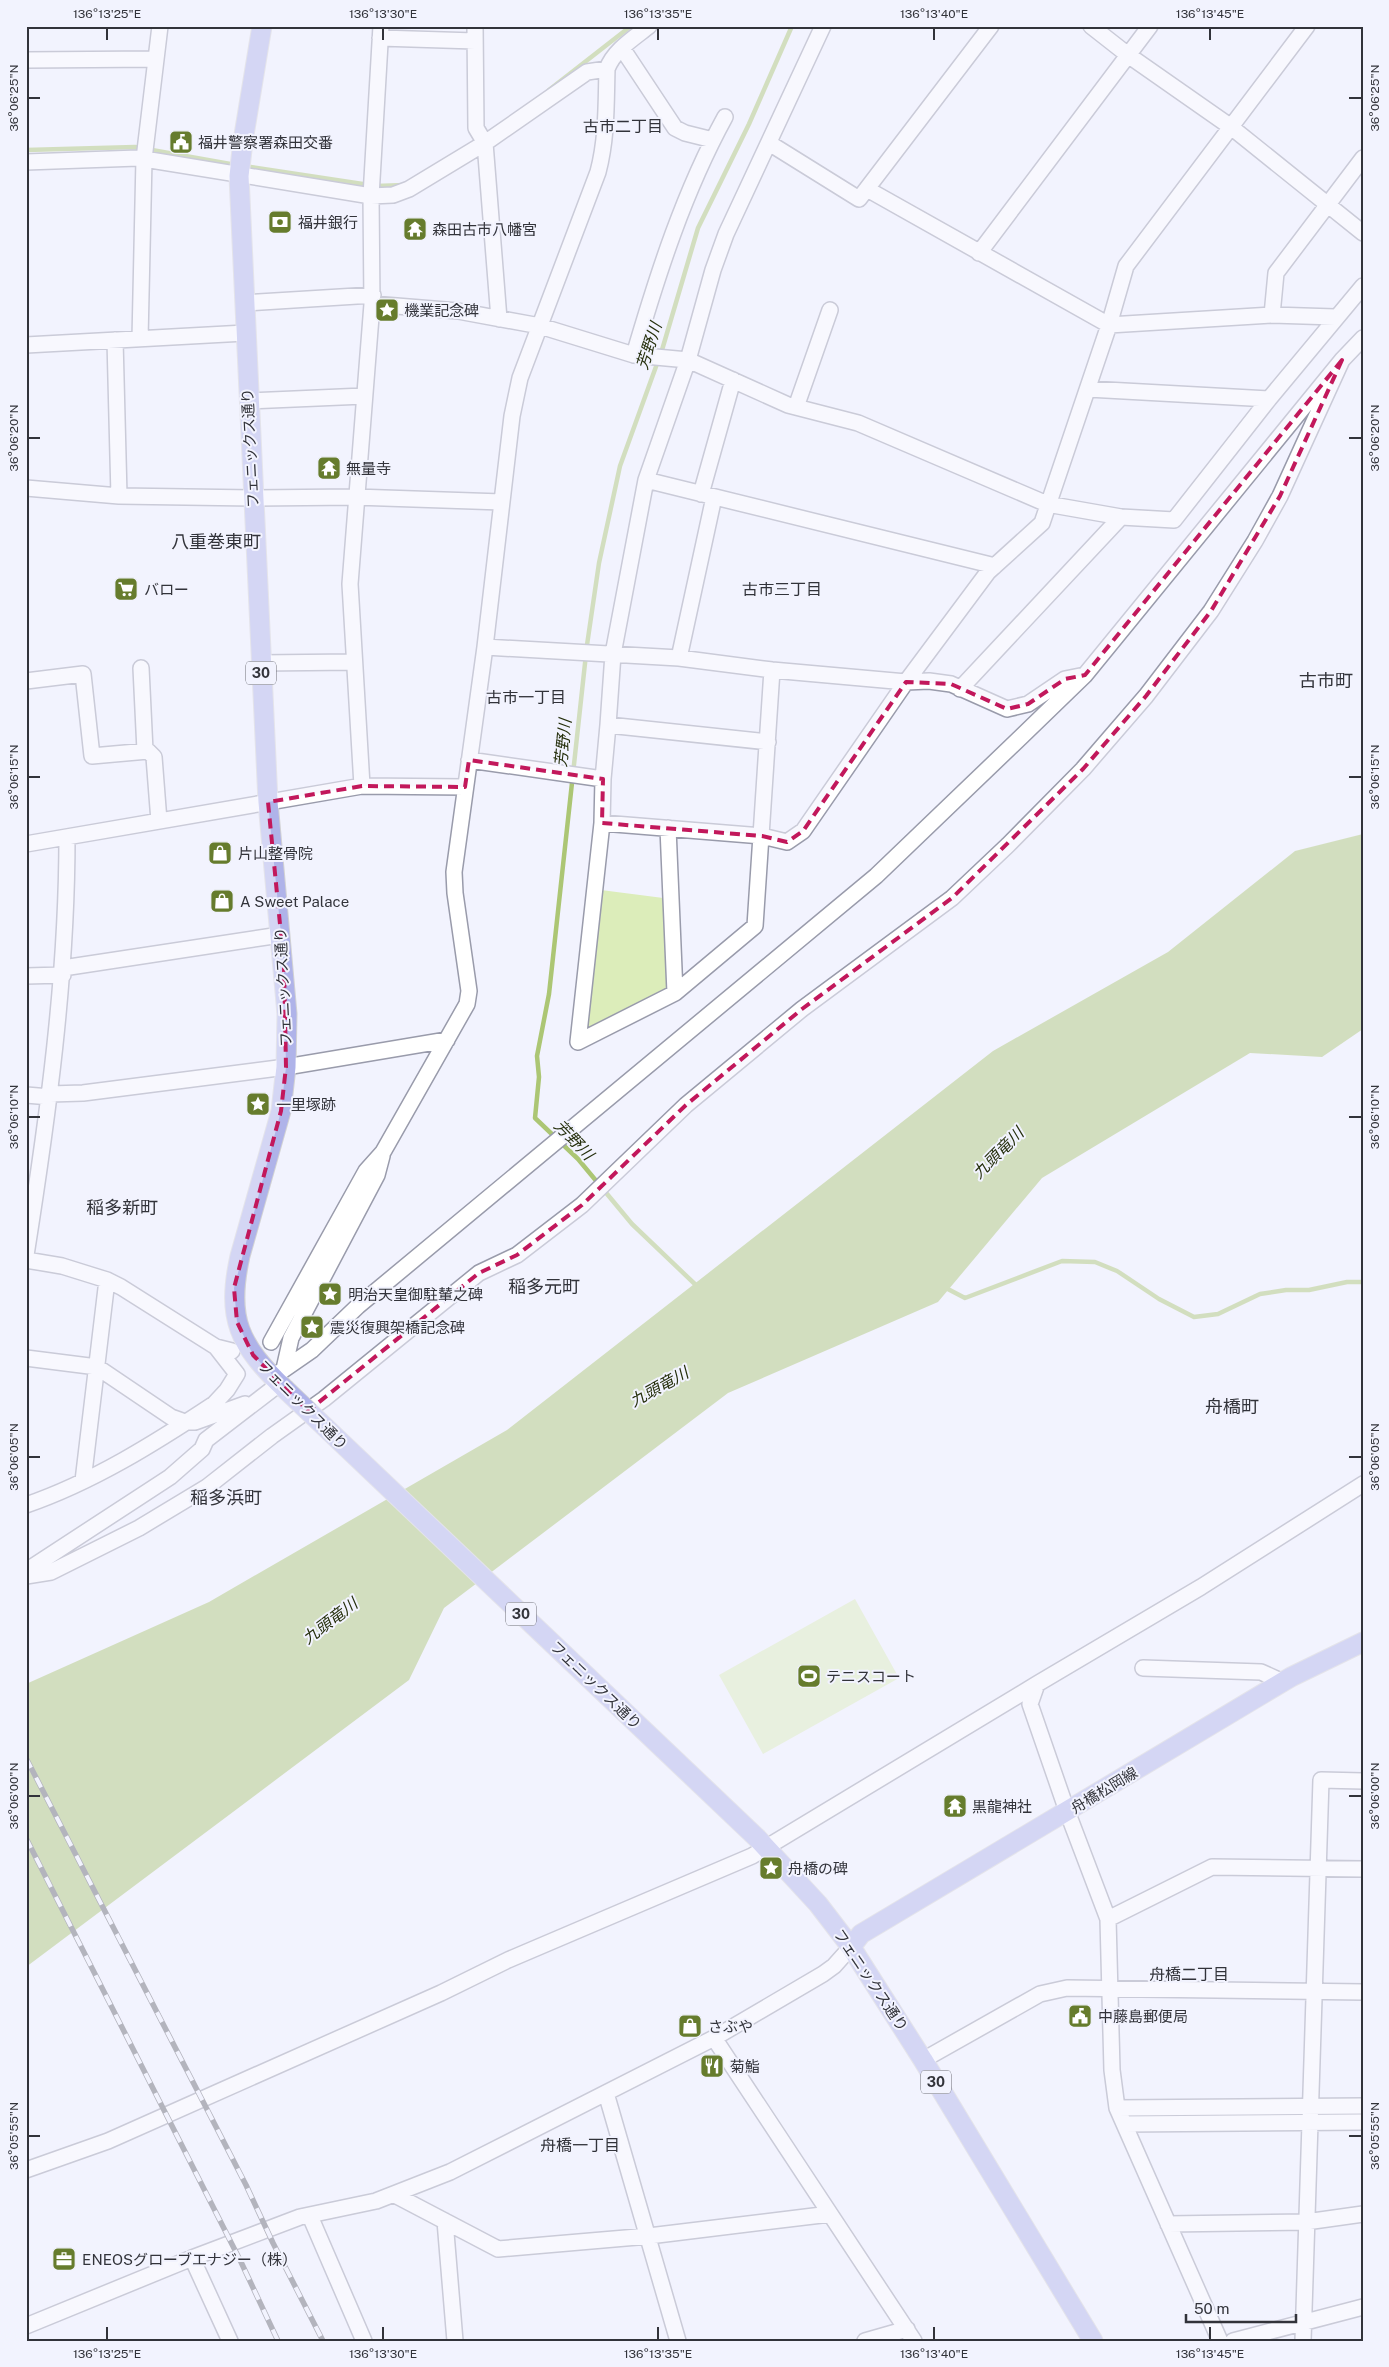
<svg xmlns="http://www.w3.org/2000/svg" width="1389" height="2367" font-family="'Public Sans','Noto Sans JP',sans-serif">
  <rect width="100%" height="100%" fill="#f2f3fe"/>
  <path fill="#dcedba" d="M 601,890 L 671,899 L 675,993 L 579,1038 Z
    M 855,1599 L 899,1678 L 763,1754 L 719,1675 Z"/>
  <path fill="#acc674" d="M 1363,834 L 1363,1029 L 1322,1057 L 1250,1053 L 1042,1178 L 938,1302 L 728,1393 L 444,1608 L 409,1680 L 26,1967 L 26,1684 L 209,1602 L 507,1430 L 993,1051 L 1168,952 L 1295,851 Z"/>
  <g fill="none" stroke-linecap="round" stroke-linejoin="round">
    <path stroke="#acc674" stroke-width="4.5" d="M 549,90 L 631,26
      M 26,150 L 135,147 L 236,165
      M 244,166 L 376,186 L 405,185
      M 944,1287 L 965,1298 L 1062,1261 L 1095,1262 L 1117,1271 L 1159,1299 L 1194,1317 L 1218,1314 L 1260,1294 L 1286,1290 L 1309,1290 L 1347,1282 L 1363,1282
      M 699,1288 L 632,1224 L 578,1159 L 535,1118 L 539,1077 L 537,1056 L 549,994 L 587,645 L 599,563 L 620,466 L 662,350 L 698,228 L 749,124 L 792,26"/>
    <g stroke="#999bab" stroke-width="18">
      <path id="minor" d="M 475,26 L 476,128 L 485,143 L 499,319
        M 1091,26 L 1128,55 L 1231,127 L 1363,233
        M 380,38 L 475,41
        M 622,48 L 675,128 L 685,133 L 713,140
        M 26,60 L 156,59
        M 769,143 L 859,199 L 991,26
        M 26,162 L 138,158 L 371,196 L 393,195 L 409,189 L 485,143 L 587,72 L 607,69
        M 867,189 L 1109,325 L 1272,315 L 1335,317
        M 979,253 L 1150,26
        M 244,303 L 373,295
        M 372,304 L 458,311 L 540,326 L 634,355 L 688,360 L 788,405 L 858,423 L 1047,504 L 1121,517 L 1174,520 L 1269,399 L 1363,286
        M 1272,315 L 1276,273 L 1363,158
        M 140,339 L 144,159 L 160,26
        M 115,340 L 119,496
        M 26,345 L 245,333
        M 634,355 C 658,273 684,192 725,117
        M 1088,389 L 1269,399
        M 248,401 L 364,396
        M 796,407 L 830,310
        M 646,480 L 995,566
        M 26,488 L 119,496 L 253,498 L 355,497 L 502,502
        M 701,494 L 733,380
        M 485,647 L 679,658 L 772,670 L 906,682 L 929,681 L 951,684 L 1007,709 L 1028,704 L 1065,679 L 1085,675
        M 679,658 L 714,497
        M 260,663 L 354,662
        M 141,668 L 145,751
        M 26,681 L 83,674 L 92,756 L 148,751 L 154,757 L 159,821
        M 960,689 L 1121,517
        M 608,725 L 613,654 L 646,480 L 688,360 L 713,270 L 726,234 L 823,26
        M 469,760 L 603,779
        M 362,786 L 350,584 L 372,304 L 371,196 L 381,26
        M 602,823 L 762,836 L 787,842 L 803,831 L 906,682 L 988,572 L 1042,523 L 1109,325 L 1126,266 L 1307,26
        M 668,828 L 675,993
        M 26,844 L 362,786 L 465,787
        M 63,968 L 280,935
        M 26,976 L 63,975
        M 578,1042 L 602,823 L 603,779 L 608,725 L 768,742
        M 578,1042 L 675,993 L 755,926 L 772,670
        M 50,1094 L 83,1093 L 286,1067 L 447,1040
        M 26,1095 L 50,1097
        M 26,1255 C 48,1116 67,978 67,837
        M 26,1260 L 62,1266 L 107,1280 L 121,1287 L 216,1347 L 232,1351
        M 271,1342 L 366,1171 L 383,1152 L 467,1004 L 469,991 L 455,893 L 454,872 L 485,647 L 512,416 L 520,378 L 598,172 C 607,138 606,104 607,69 C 614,50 634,38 649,26
        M 26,1358 L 97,1367 L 171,1417 L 185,1422 L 195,1422 L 245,1404
        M 284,1369 L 291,1338 L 377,1175 L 382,1156
        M 273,1377 L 312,1350 L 358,1306 L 876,876 L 1022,736 L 1085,675 L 1342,360 L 1363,338
        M 83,1481 L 107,1280
        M 26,1505 C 93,1482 155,1443 214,1404 L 227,1390 L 237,1374 L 216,1347
        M 26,1571 L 170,1477 L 202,1449 L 206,1440 L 279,1384
        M 26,1576 L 51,1572 L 139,1528 L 207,1487 L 272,1436 L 324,1399 L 479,1273 L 517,1255 L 582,1205 L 686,1105 L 802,1009 L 952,898 L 1008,845 L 1083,769 L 1146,696 L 1211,611 L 1255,541 L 1280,496 L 1342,360
        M 1143,1668 L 1261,1672 L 1283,1682
        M 1037,1684 L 1030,1704 L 1067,1811 L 1108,1919
        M 714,2038 L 914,2341
        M 923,2060 L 1040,1994 L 1067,1988 L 1363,1992
        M 606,2093 L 678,2341
        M 1117,2108 L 1363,2106
        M 1124,2124 L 1363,2122
        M 26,2170 L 108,2141 L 441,1993 L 508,1960 L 752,1856 L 1037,1684 L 1201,1587 L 1363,1484
        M 395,2195 L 498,2249 L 649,2236 L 830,2214
        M 310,2216 L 364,2341
        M 445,2221 L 455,2341
        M 1168,2224 L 1306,2222 L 1363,2214
        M 192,2258 L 230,2341
        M 26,2326 L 192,2258 L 300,2217 L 376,2201 L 450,2172 L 714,2038 L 823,1974 L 834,1966 L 851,1947
        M 865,2341 L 907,2329
        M 1220,2341 L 1117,2108 L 1112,2070 L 1108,1919 L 1212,1867 L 1363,1869
        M 1233,2341 L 1363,2307
        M 1303,2341 L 1321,1780 L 1363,1781"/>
    </g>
    <g stroke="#d2d2d4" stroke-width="21">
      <path id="major" d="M 262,26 L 243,141 L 239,176 L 268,802 L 287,1014 L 286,1067 L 281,1111 L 240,1256 C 226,1319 239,1345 285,1389
        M 758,1839 L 818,1904 L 851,1947 L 923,2060 L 1093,2341
        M 851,1947 L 861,1934 L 1291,1677 L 1363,1642"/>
    </g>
    <use href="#minor" stroke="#fff" stroke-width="15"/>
    <use href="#major" stroke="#afb3e9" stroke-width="19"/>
    <g stroke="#676870" stroke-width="5.5">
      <path id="rail" d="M 26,1758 L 246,2185 L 273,2243 L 323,2341
        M 26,1838 L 241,2262 L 278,2341"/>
    </g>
    <use href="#rail" stroke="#f2f3fe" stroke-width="4" stroke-dasharray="11" stroke-linecap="butt"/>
    <g stroke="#d2d2d4" stroke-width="21" stroke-linecap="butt">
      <path id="major-bridge" d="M 285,1389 L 758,1839"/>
    </g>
    <use href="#major-bridge" stroke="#afb3e9" stroke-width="19"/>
  </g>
  <path d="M0 0H1389V2367H0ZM 1342,360 L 1280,496 L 1211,611 L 1146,696 L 1083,769 L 952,898 L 802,1009 L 686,1105 L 582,1205 L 517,1255 L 479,1273 L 308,1411 L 253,1355 L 237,1322 L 234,1288 L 281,1111 L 286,1067 L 284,965 L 268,802 L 362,786 L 465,787 L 469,760 L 603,779 L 602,823 L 762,836 L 787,842 L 803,831 L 906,682 L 951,684 L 1007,709 L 1028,704 L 1065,679 L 1085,675 Z" fill="#f2f3fe" fill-opacity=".55" fill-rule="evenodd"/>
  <path fill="none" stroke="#c2185b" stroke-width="4" stroke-dasharray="10 6" stroke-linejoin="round" d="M 1342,360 L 1280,496 L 1211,611 L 1146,696 L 1083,769 L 952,898 L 802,1009 L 686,1105 L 582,1205 L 517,1255 L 479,1273 L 308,1411 L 253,1355 L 237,1322 L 234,1288 L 281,1111 L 286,1067 L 284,965 L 268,802 L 362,786 L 465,787 L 469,760 L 603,779 L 602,823 L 762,836 L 787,842 L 803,831 L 906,682 L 951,684 L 1007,709 L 1028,704 L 1065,679 L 1085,675 Z"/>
  <path fill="none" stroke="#32333a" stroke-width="2" d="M 107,28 L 107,40M 383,28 L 383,40M 658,28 L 658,40M 934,28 L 934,40M 1210,28 L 1210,40M 28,98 L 40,98M 1349,98 L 1362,98M 28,438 L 40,438M 1349,438 L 1362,438M 28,777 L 40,777M 1349,777 L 1362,777M 28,1117 L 40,1117M 1349,1117 L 1362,1117M 28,1457 L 40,1457M 1349,1457 L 1362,1457M 28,1796 L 40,1796M 1349,1796 L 1362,1796M 28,2136 L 40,2136M 1349,2136 L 1362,2136M 107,2327 L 107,2340M 383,2327 L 383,2340M 658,2327 L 658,2340M 934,2327 L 934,2340M 1210,2327 L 1210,2340"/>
  <defs>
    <g id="civic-square" transform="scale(1.25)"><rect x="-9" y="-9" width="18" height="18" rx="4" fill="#667c2d" stroke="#f2f3fe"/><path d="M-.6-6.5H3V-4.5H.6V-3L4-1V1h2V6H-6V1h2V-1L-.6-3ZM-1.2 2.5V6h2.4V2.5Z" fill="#fff"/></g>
    <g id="bank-square" transform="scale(1.25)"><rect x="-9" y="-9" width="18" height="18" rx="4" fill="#667c2d" stroke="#f2f3fe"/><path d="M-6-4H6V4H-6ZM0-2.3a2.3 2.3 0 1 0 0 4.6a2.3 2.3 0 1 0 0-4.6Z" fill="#fff"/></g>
    <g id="temple-square" transform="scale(1.25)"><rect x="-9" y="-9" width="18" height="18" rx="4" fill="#667c2d" stroke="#f2f3fe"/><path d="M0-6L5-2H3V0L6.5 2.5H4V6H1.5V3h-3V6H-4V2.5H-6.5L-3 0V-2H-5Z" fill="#fff"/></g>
    <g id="sight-square" transform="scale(1.25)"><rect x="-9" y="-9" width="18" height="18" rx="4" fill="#667c2d" stroke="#f2f3fe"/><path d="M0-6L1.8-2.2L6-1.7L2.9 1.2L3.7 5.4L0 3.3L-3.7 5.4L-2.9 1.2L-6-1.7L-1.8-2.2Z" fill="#fff"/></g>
    <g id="supermarket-square" transform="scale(1.25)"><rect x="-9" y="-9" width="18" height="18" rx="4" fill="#667c2d" stroke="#f2f3fe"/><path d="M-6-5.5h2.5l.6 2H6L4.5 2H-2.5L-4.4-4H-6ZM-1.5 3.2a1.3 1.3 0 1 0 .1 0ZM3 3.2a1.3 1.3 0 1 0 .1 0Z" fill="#fff"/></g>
    <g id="shop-square" transform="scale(1.25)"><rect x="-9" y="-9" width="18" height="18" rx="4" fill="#667c2d" stroke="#f2f3fe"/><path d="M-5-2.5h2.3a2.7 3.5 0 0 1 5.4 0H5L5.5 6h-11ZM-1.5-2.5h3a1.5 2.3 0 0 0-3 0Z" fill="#fff"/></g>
    <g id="stadium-square" transform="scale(1.25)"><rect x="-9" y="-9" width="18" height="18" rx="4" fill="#667c2d" stroke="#f2f3fe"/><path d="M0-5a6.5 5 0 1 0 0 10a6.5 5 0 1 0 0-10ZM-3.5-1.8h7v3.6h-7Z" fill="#fff"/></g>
    <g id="restaurant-square" transform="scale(1.25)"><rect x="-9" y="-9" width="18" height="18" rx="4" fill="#667c2d" stroke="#f2f3fe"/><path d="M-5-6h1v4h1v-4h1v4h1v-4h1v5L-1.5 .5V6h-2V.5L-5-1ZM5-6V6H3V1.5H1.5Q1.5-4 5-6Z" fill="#fff"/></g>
    <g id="office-square" transform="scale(1.25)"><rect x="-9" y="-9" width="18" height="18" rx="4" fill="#667c2d" stroke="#f2f3fe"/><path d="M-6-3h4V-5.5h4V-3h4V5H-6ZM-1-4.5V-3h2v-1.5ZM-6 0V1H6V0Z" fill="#fff"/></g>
  </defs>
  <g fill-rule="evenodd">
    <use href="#civic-square" x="181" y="142"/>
    <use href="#bank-square" x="280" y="222"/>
    <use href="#temple-square" x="415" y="229"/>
    <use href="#sight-square" x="387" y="310"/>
    <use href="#temple-square" x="329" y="468"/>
    <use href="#supermarket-square" x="126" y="589"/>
    <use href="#shop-square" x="220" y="853"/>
    <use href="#shop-square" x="222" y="901"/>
    <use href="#sight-square" x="258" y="1104"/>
    <use href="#sight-square" x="330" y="1294"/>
    <use href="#sight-square" x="312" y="1327"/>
    <use href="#stadium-square" x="809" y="1676"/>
    <use href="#temple-square" x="955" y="1806"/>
    <use href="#sight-square" x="771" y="1868"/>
    <use href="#civic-square" x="1080" y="2016"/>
    <use href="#shop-square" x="690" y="2026"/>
    <use href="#restaurant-square" x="712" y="2066"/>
    <use href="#office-square" x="64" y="2259"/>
  </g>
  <g text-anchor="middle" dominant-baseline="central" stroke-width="4" stroke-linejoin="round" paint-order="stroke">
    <g fill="#f2f3fe" stroke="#6c6d75" stroke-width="1">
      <rect x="246" y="661.5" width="30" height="23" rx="4"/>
      <rect x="506" y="1602.5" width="30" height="23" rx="4"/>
      <rect x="921" y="2070.5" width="30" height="23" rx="4"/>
    </g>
    <g font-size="14" font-weight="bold" fill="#32333a">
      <text x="261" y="673">30</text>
      <text x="521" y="1614">30</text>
      <text x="936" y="2082">30</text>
    </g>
    <g font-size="15" fill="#32333a" stroke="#f2f3fe" text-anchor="start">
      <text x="198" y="142">福井警察署森田交番</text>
      <text x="298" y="222">福井銀行</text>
      <text x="432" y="229">森田古市八幡宮</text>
      <text x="404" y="310">機業記念碑</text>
      <text x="346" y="468">無量寺</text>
      <text x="144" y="589">バロー</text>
      <text x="238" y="853">片山整骨院</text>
      <text x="240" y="901">A Sweet Palace</text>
      <text x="276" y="1104">一里塚跡</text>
      <text x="348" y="1294">明治天皇御駐輦之碑</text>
      <text x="330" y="1327">震災復興架橋記念碑</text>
      <text x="826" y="1676">テニスコート</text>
      <text x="972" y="1806">黒龍神社</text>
      <text x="788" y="1868">舟橋の碑</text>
      <text x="1098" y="2016">中藤島郵便局</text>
      <text x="708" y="2026">さぶや</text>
      <text x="730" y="2066">菊鮨</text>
      <text x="82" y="2259">ENEOSグローブエナジー（株）</text>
    </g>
    <g font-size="15" fill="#32333a" stroke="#f2f3fe">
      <text transform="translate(250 448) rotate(-93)">フェニックス通り</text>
      <text transform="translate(283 987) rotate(-93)">フェニックス通り</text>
      <text transform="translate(303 1405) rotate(45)">フェニックス通り</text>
      <text transform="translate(596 1685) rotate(44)">フェニックス通り</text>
      <text transform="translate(1104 1790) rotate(-31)">舟橋松岡線</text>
      <text transform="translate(871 1980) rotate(56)">フェニックス通り</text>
    </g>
    <g font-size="16" fill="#32333a" stroke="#f2f3fe">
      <text x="623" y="126">古市二丁目</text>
      <text x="782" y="589">古市三丁目</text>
      <text x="526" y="697">古市一丁目</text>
      <text x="1189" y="1974">舟橋二丁目</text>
      <text x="580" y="2145">舟橋一丁目</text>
    </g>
    <g font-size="16" font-style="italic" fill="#252f0c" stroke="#f2f3fe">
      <text transform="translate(649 346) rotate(-72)">芳野川</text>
      <text transform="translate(563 743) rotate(-84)">芳野川</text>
      <text transform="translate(574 1140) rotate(46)">芳野川</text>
      <text transform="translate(998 1153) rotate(-45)">九頭竜川</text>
      <text transform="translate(659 1387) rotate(-29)">九頭竜川</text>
      <text transform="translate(330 1621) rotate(-37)">九頭竜川</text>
    </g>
    <g font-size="18" fill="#32333a" stroke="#f2f3fe">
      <text x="216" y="541">八重巻東町</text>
      <text x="1326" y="680">古市町</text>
      <text x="122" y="1207">稲多新町</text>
      <text x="544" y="1286">稲多元町</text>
      <text x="1232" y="1406">舟橋町</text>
      <text x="226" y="1497">稲多浜町</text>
    </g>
  </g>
  <rect width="1389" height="2367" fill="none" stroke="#f2f3fe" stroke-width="55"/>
  <path d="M1186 2314v8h110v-8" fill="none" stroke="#32333a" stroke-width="2.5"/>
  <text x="1194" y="2314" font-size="15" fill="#32333a" stroke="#f2f3fe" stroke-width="4" paint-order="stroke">50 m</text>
  <rect x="28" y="28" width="1334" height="2312" fill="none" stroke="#32333a" stroke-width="2"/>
  <g font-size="12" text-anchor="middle" fill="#32333a">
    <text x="107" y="18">136°13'25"E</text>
    <text x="383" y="18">136°13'30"E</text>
    <text x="658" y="18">136°13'35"E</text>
    <text x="934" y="18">136°13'40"E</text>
    <text x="1210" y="18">136°13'45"E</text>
    <text transform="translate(14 98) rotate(-90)" y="4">36°06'25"N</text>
    <text transform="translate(1375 98) rotate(-90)" y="4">36°06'25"N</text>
    <text transform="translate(14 438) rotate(-90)" y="4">36°06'20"N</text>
    <text transform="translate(1375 438) rotate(-90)" y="4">36°06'20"N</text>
    <text transform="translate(14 777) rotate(-90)" y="4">36°06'15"N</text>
    <text transform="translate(1375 777) rotate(-90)" y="4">36°06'15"N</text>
    <text transform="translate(14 1117) rotate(-90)" y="4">36°06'10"N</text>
    <text transform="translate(1375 1117) rotate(-90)" y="4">36°06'10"N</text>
    <text transform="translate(14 1457) rotate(-90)" y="4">36°06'05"N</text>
    <text transform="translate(1375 1457) rotate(-90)" y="4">36°06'05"N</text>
    <text transform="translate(14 1796) rotate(-90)" y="4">36°06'00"N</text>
    <text transform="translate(1375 1796) rotate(-90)" y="4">36°06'00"N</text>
    <text transform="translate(14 2136) rotate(-90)" y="4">36°05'55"N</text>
    <text transform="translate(1375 2136) rotate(-90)" y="4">36°05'55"N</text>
    <text x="107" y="2358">136°13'25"E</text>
    <text x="383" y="2358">136°13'30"E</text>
    <text x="658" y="2358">136°13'35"E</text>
    <text x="934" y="2358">136°13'40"E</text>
    <text x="1210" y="2358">136°13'45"E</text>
  </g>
</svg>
